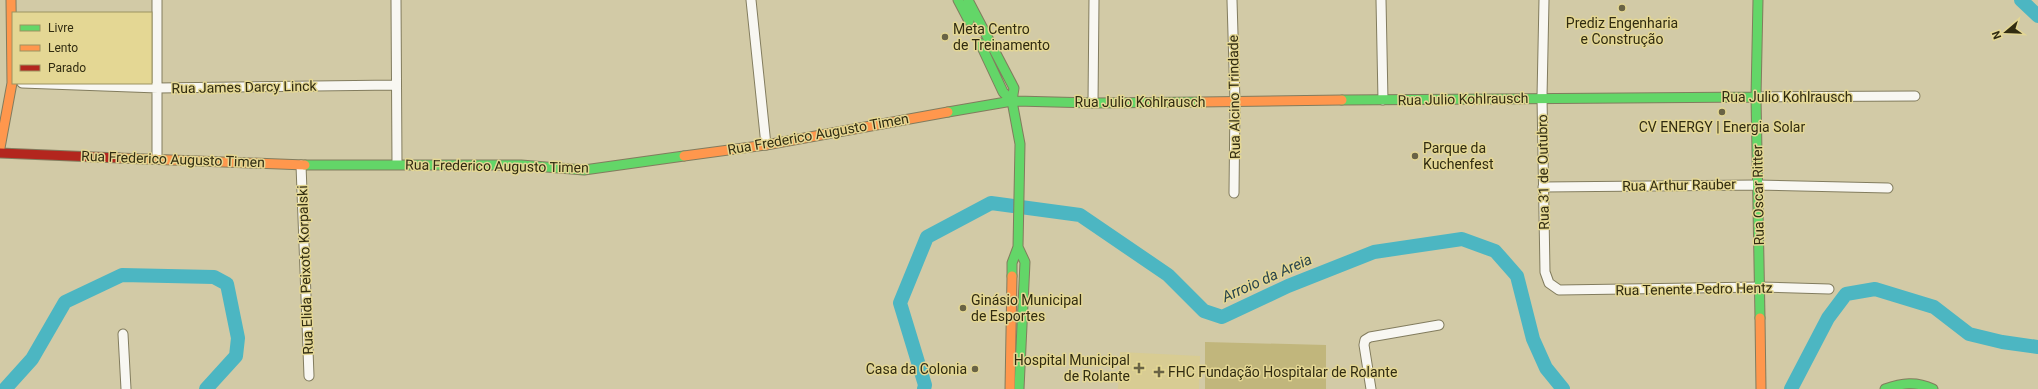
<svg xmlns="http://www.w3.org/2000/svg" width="2038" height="389" font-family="Roboto,sans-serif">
  <rect width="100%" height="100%" fill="#d2caa6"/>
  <path fill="#d8cc93" d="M 1120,352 L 1200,356 L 1199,389 L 1118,389 Z"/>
  <path fill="#c1b67c" d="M 1205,342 L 1326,345 L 1326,389 L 1205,389 Z"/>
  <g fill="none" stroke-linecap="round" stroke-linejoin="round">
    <path stroke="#4cb6c2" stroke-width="14" d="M 2021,0 L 2038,16
      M 5,389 L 32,359 L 65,302 L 122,275 L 214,277 L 227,284 L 238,338 L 236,356 L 206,389
      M 924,389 L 925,385 L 900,303 L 927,237 L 991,203 L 1080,215 L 1168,275 L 1204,311 L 1222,317 L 1288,286 L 1374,252 L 1462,239 L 1495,251 L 1517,276 L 1533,339 L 1546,368 L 1563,389
      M 1791,389 L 1828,318 L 1846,294 L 1875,289 L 1934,307 L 1969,334 L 2002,342 L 2038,347"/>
    <g stroke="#827c5e" stroke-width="11">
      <path id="street" d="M 157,0 L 157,159
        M 396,0 L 397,164
        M 751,0 L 766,145
        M 1232,0 L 1235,102 L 1234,193
        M 1381,0 L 1383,100
        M 1544,0 L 1542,97 L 1545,272 L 1549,283 L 1559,290 L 1760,287 L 1829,289
        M 22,83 L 158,88 L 395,85
        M 1756,97 L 1915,96
        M 1093,103 L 1094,0
        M 301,165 L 309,376
        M 1543,187 L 1757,185 L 1888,188
        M 123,334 L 126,389
        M 1371,389 L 1364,345 L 1365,340 L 1370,337 L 1439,325"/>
    </g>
    <g stroke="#827c5e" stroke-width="11">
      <path id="fast" d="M 958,0 L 969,21
        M 968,0 L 1014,88 L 1012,101 L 1020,144 L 1018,247 L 1012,263 L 1012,276
        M 1758,0 L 1756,97 L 1760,318
        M 980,43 L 1003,92 L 1012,101
        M 1342,100 L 1756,97
        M 948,112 L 1012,101 L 1093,103 L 1200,102
        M 305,165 L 521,165 L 584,170 L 684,156
        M 1018,247 L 1025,262 L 1019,389
        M 1885,389 C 1902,383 1916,381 1933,389"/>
    </g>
    <g stroke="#827c5e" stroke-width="11">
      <path id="slow" d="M 1200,102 L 1342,100
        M 0,148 L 12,83 L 11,0
        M 684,156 L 766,145 L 948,112
        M 119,158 L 305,165
        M 1760,318 L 1761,389
        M 1010,389 L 1012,276"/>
    </g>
    <g stroke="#827c5e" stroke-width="11">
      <path id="jam" d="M 0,153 L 119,158"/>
    </g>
    <use href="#street" stroke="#f8f7f2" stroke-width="9"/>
    <use href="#fast" stroke="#63d668" stroke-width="9"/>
    <use href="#slow" stroke="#ff974d" stroke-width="9"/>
    <use href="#jam" stroke="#b3261e" stroke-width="9"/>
  </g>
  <g fill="#696345" stroke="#e4d794" stroke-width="1.5">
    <circle cx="1622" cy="8" r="4"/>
    <circle cx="945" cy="37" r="4"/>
    <circle cx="1722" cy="112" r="4"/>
    <circle cx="1415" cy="156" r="4"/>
    <circle cx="963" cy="308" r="4"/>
    <path d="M1137 362h4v4h4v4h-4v4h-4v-4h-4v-4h4z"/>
    <circle cx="975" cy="369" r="4"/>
    <path d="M1157 366h4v4h4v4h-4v4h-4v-4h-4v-4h4z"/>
  </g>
  <g text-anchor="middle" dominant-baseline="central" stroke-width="3" stroke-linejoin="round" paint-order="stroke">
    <g font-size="14" fill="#312c11" stroke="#e4d794" text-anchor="start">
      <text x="1622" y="23" text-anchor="middle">Prediz Engenharia<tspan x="1622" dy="16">e Construção</tspan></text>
      <text x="953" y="29">Meta Centro<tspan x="953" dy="16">de Treinamento</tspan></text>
      <text x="1722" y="127" text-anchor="middle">CV ENERGY | Energia Solar</text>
      <text x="1423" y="148">Parque da<tspan x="1423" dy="16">Kuchenfest</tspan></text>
      <text x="971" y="300">Ginásio Municipal<tspan x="971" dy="16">de Esportes</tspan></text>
      <text x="1130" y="360" text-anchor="end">Hospital Municipal<tspan x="1130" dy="16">de Rolante</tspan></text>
      <text x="967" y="369" text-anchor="end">Casa da Colonia</text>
      <text x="1168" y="372">FHC Fundação Hospitalar de Rolante</text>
    </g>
    <g font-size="14" fill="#312c11" stroke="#e4d794">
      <text transform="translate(244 87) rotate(-1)">Rua James Darcy Linck</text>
      <text transform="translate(1234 97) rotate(-91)">Rua Alcino Trindade</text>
      <text x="1787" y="97">Rua Julio Kohlrausch</text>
      <text transform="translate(1463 99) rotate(-1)">Rua Julio Kohlrausch</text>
      <text x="1140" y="102">Rua Julio Kohlrausch</text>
      <text transform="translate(818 134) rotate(-10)">Rua Frederico Augusto Timen</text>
      <text transform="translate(173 159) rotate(2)">Rua Frederico Augusto Timen</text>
      <text transform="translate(497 166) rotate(1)">Rua Frederico Augusto Timen</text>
      <text transform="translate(1543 172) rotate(-91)">Rua 31 de Outubro</text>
      <text transform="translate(1679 185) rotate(-1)">Rua Arthur Rauber</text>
      <text transform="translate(1758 195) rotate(-91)">Rua Oscar Ritter</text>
      <text transform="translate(305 270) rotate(-92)">Rua Elida Peixoto Korpalski</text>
      <text transform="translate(1694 289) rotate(-1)">Rua Tenente Pedro Hentz</text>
    </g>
    <g font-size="15" font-style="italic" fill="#28444c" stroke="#e4d794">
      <text transform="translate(1267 278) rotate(-24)">Arroio da Areia</text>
    </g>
  </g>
  <rect x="12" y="12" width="140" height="72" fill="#e4d794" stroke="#9c9360"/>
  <rect x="20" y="25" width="20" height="6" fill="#63d668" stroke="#9c9360"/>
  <text x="48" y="32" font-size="12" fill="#312c11">Livre</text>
  <rect x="20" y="45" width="20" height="6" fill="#ff974d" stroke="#9c9360"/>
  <text x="48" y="52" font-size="12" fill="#312c11">Lento</text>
  <rect x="20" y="65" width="20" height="6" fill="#b3261e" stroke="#9c9360"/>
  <text x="48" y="72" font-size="12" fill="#312c11">Parado</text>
  <g transform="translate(2006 32) rotate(251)" stroke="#e4d794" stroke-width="3" paint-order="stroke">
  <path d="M0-3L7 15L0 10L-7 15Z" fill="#312c11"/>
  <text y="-6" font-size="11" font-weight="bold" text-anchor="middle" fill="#312c11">N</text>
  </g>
</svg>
